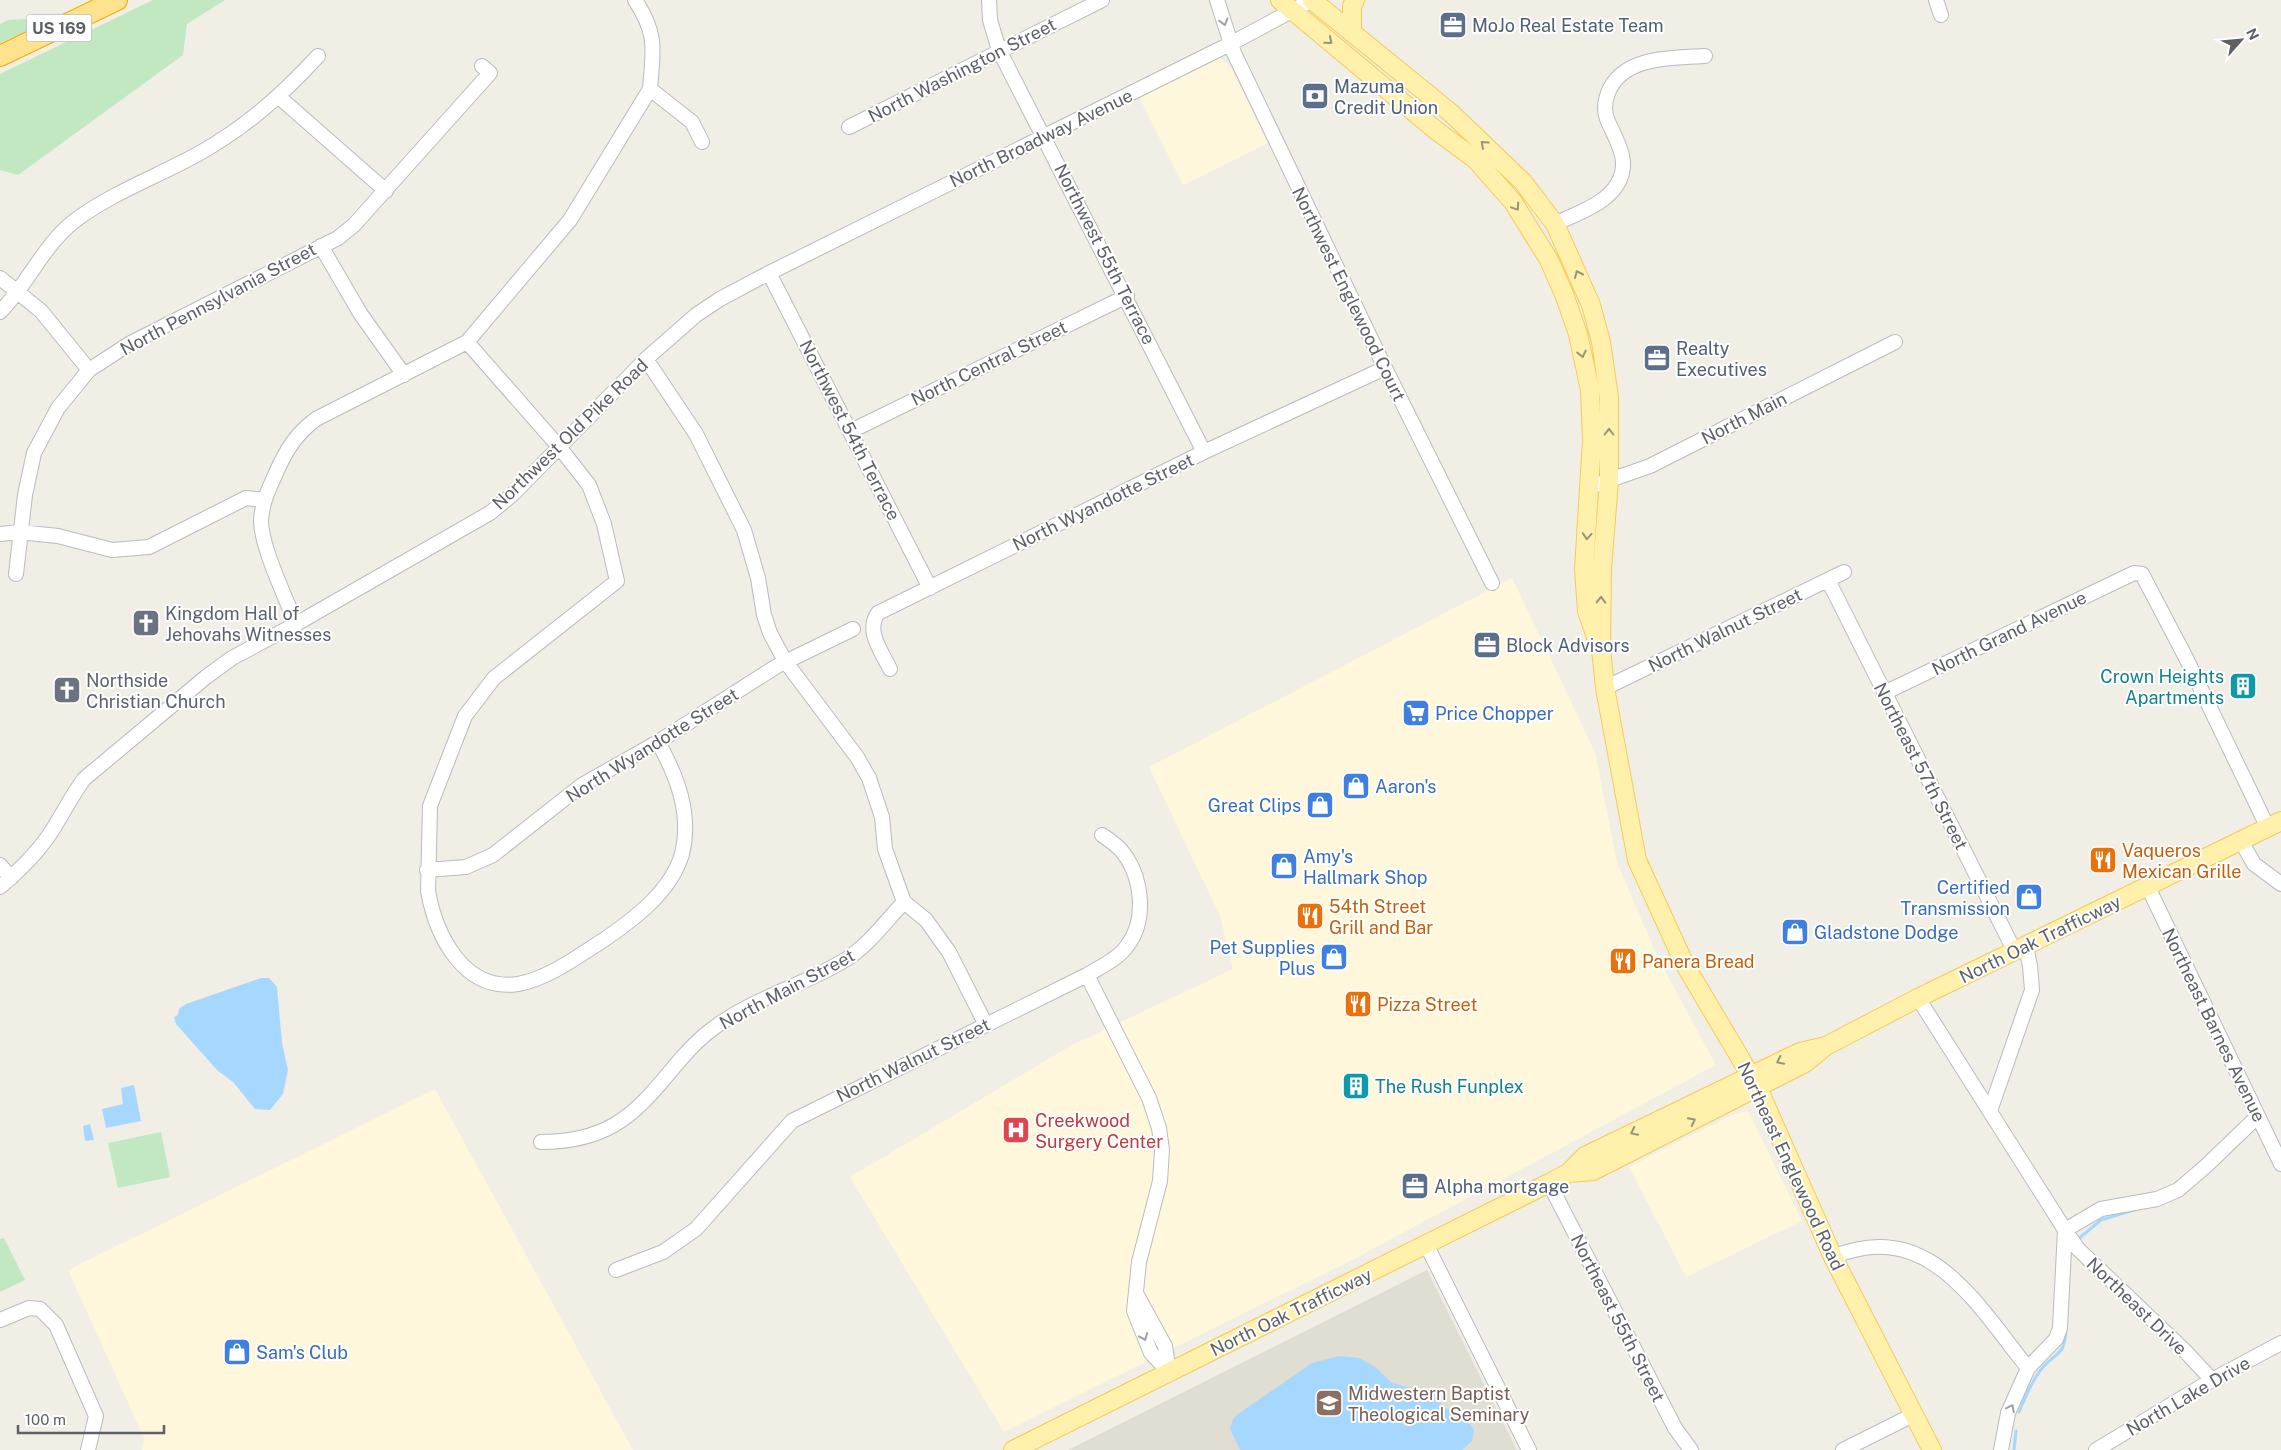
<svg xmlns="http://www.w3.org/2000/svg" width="2281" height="1450" font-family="'Public Sans',sans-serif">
  <rect width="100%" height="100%" fill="#f0eee5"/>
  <path fill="#fff7dc" d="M 1220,58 L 1231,68 L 1268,143 L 1183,185 L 1139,97 L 1215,59 Z
    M 1512,578 L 1595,752 L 1617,863 L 1659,960 L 1716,1065 L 1356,1258 L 1004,1432 L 850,1177 L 1072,1045 L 1233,969 L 1220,916 L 1149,767 Z
    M 435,1089 L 633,1450 L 142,1450 L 144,1438 L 68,1270 Z
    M 1748,1111 L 1802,1221 L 1686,1277 L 1629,1167 L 1734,1114 Z"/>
  <path fill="#e0ddd3" d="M 1427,1270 L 1517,1450 L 1068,1450 Z"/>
  <path fill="#c1e8c1" d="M 153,0 L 225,0 L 187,24 L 183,55 L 18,175 L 0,170 L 0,74 Z
    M 25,19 L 33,29 L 0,43 L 0,24 L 8,20 Z
    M 161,1132 L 170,1177 L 118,1188 L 108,1143 Z
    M 4,1238 L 25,1280 L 0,1292 L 0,1239 Z"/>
  <path fill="#a6d8ff" d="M 261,978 L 269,978 L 277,987 L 282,1043 L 288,1070 L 283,1094 L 270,1110 L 255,1109 L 233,1082 L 217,1070 L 176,1024 L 174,1017 L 178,1015 L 179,1009 L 186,1004 Z
    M 134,1085 L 141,1121 L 106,1128 L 102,1109 L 123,1104 L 121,1088 Z
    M 90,1124 L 94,1140 L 85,1141 L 83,1126 Z
    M 1339,1356 L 1359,1358 L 1375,1367 L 1392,1383 L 1431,1393 L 1445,1408 L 1461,1413 L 1474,1430 L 1472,1441 L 1462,1450 L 1240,1450 L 1230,1429 L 1233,1419 L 1238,1414 L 1312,1363 Z"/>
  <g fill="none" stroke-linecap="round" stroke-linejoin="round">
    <path stroke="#a6d8ff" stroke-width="3" d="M 2077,1240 L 2101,1220 L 2137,1209
      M 2019,1412 C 2025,1397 2033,1378 2044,1366 C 2059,1350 2064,1356 2066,1330
      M 2014,1450 L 2016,1431"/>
    <g stroke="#b8bbbf" stroke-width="16">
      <path id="minor" d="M 989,0 L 990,20 L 999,50 L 1204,452
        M 1217,0 L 1234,53 L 1385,368 L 1492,583
        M 1936,0 L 1941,15
        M 650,89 L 692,122 L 702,142
        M 279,97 L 386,191
        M 849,127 L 1102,0
        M 1555,224 C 1575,214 1607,204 1618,183 C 1631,160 1616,141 1607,119 C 1604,111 1605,101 1608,93 C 1622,56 1672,58 1705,56
        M 321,246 L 360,313 L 404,375
        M 769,273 L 930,588
        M 0,278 L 41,311 L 89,370
        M 0,312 C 29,283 44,243 77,219 C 114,192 158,176 198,154 C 245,128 282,95 318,56
        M 467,342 L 560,448 L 589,485 L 604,524 L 617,581 L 494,678 L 465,716 L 430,806 L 428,891 C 436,936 464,992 518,984 C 547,979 577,957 602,941 C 633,920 671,892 682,854 C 692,814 677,776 658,742
        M 646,359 L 696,434 L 744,530 L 758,578 L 764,615 L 770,633 L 785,661 L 857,757 L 869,778 L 882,817 L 885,849 L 904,902 L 926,920 L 949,952 L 986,1025
        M 851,431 L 1127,296
        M 1590,487 L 1650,466 L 1895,342
        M 0,534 L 19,532 L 58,536 L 112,550 L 149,547 L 246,498 L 264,500
        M 16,574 L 25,495 L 34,453 L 58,408 L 89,370 L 129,344 L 338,238 L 354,225 L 490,73 L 482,66
        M 1828,580 L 2015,952
        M 296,624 C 286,598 261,547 261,520 C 262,503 269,488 276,473 C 286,450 296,434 316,419 L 467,342 L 570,220 L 650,89 C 653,50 658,35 635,0
        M 890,669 C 882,652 865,631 878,613 L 1204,452 L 1385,368
        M 1605,688 L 1844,572
        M 1884,693 L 2134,573 L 2142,574 L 2186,658 L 2268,828
        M 2241,841 L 2254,864 L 2281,884
        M 0,865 L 11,878
        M 427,870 L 466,867 L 493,855 L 582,785 L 658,742 L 777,666 L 853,629
        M 0,887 C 20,870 39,852 53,829 C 64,812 72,795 84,779 L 206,677 L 232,658 L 296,624 L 490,513 L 513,494 L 646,359 L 696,315 L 720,299 L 769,273 L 1230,44 L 1312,0
        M 2148,887 L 2281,1164
        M 1087,975 L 1149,1098 L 1159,1128 L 1162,1150 L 1160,1181 L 1139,1262 L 1134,1311 L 1151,1353 L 1169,1372
        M 1918,998 L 2065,1230 L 2060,1328 L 2056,1339 L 2028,1368 L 2008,1413 L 2001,1450
        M 1990,1111 L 2032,990 L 2030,966 L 2026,947
        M 541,1142 C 567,1142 591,1138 614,1125 C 654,1102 675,1057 711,1030 C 751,999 802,986 845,960 C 869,945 885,922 904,902
        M 1549,1183 L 1675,1428 L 1691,1450
        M 1426,1244 L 1529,1450
        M 1833,1257 C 1929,1217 1976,1304 2028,1368
        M 616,1270 L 663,1252 L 696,1229 L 792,1121 L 1087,975 C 1100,967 1118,959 1127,946 C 1148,919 1142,874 1120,849 C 1115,844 1108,839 1102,835
        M 1137,1295 L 1165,1346 L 1169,1372
        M 0,1320 L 29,1308 L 40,1309 L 56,1325 L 96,1416 L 88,1450
        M 2212,1380 L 2185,1351 L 2078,1249 L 2065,1230 L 2101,1209 L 2157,1199 L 2178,1190 L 2206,1166 L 2258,1116
        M 1843,1450 L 1913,1415
        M 2096,1450 L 2212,1380 L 2281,1343"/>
    </g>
    <g stroke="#f5ca59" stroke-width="20">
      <path id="major" d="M 1280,0 L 1438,132 L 1475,159 L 1513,202 L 1549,260 L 1564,294 L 1578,334 L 1590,390 L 1592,441 L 1584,569 L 1587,611 L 1596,637
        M 1312,0 L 1451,113 L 1523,182 L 1555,224 L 1591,305 L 1601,342 L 1609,397 L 1609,481 L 1602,569 L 1601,649 L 1605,688 L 1637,860 L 1685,965 L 1758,1088 L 1833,1257 L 1932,1450
        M 1352,33 L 1352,6 L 1355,0
        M 1568,1173 L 1593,1171 L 1805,1063 L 1826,1046 L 1918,998 L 2281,821
        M 1013,1450 L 1549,1183 L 1568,1173 L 1585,1156 L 1800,1052 L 1826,1046"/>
    </g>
    <g stroke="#f5a900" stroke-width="22">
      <path id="highway" d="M 0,56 L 117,0"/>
    </g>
    <use href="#minor" stroke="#fff" stroke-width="14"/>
    <use href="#major" stroke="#fff1ab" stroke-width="18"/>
    <use href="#highway" stroke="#ffe28d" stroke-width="20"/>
  </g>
  <defs><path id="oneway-chevron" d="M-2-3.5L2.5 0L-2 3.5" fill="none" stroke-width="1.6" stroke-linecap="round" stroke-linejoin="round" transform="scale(1.25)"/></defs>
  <g stroke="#9ea0a3">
    <use href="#oneway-chevron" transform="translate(1224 22) rotate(75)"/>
    <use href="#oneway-chevron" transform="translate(1144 1337) rotate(68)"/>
    <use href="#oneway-chevron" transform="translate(2011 1408) rotate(-64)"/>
  </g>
  <g stroke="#96937e">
    <use href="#oneway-chevron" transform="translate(1329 41) rotate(40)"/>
    <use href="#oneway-chevron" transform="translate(1484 144) rotate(-138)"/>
    <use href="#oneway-chevron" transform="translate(1516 207) rotate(56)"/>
    <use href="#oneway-chevron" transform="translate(1578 274) rotate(-114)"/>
    <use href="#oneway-chevron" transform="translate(1582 354) rotate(78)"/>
    <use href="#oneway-chevron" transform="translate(1609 432) rotate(-90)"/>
    <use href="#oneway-chevron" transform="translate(1587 536) rotate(94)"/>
    <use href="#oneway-chevron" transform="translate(1601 600) rotate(-89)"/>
    <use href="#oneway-chevron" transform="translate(1780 1061) rotate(154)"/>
    <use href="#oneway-chevron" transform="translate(1692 1121) rotate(-27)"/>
    <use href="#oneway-chevron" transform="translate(1634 1132) rotate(154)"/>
  </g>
  <defs>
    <g id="office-square" transform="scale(1.4375)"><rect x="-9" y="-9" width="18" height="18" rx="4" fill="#5c6f8a" stroke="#fff"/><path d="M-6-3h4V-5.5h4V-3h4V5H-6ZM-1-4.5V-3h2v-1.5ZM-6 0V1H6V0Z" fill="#fff"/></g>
    <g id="bank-square" transform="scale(1.4375)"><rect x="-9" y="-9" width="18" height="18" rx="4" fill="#5c6f8a" stroke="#fff"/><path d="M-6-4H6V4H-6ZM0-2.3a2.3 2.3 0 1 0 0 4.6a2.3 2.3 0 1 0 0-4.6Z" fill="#fff"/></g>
    <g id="church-square" transform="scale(1.4375)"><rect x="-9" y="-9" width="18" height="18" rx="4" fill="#6b7280" stroke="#fff"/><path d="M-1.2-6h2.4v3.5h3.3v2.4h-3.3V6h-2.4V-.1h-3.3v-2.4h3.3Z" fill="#fff"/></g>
    <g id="building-square" transform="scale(1.4375)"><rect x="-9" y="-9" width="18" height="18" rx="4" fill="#0f9aa8" stroke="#fff"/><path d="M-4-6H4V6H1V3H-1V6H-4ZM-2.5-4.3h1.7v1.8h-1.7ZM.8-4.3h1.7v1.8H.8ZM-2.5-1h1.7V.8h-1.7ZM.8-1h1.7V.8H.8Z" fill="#fff"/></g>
    <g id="supermarket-square" transform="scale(1.4375)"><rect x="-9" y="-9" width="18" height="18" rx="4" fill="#3f7fe0" stroke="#fff"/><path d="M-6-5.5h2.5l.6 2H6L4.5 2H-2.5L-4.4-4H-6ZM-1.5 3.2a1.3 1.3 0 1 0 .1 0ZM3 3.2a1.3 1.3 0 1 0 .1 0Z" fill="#fff"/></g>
    <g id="shop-square" transform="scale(1.4375)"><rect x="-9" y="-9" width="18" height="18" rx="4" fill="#3f7fe0" stroke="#fff"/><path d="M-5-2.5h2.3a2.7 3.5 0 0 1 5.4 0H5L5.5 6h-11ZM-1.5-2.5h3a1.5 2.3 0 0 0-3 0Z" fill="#fff"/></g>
    <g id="restaurant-square" transform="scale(1.4375)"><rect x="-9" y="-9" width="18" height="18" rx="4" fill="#e8710a" stroke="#fff"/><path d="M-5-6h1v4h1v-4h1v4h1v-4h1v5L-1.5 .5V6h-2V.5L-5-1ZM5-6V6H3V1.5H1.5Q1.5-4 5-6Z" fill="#fff"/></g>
    <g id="hospital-square" transform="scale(1.4375)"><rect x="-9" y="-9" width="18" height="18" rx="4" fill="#e0444e" stroke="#fff"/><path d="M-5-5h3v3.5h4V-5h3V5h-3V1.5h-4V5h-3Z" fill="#fff"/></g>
    <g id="university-square" transform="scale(1.4375)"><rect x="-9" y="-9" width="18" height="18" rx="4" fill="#8d6e63" stroke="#fff"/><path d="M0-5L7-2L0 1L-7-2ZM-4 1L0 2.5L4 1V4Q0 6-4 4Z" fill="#fff"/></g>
  </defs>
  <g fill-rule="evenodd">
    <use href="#office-square" x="1453" y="25"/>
    <use href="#bank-square" x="1315" y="96"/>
    <use href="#office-square" x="1657" y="358"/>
    <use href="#church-square" x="146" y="623"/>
    <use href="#office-square" x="1487" y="645"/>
    <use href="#building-square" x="2243" y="686"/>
    <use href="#church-square" x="67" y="690"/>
    <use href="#supermarket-square" x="1416" y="713"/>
    <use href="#shop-square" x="1356" y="786"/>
    <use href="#shop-square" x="1320" y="805"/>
    <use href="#restaurant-square" x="2103" y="860"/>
    <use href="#shop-square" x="1284" y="866"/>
    <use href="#shop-square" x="2029" y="897"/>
    <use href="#restaurant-square" x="1310" y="916"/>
    <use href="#shop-square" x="1795" y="932"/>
    <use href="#shop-square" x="1334" y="957"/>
    <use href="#restaurant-square" x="1623" y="961"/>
    <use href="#restaurant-square" x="1358" y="1004"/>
    <use href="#building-square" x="1356" y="1086"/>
    <use href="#hospital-square" x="1016" y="1130"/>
    <use href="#office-square" x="1415" y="1186"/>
    <use href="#shop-square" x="237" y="1352"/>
    <use href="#university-square" x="1329" y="1403"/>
  </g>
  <g text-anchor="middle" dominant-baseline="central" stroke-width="4" stroke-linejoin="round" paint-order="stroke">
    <rect fill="#fff" stroke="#8e9094" stroke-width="1" x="26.5" y="14.5" width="65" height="27" rx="4"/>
    <g font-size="16" font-weight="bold" fill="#5d6166">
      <text x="59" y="28">US 169</text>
    </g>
    <g font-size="18" fill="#4e5e75" stroke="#fff" text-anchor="start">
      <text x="1472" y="25">MoJo Real Estate Team</text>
      <text x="1334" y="86">Mazuma<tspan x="1334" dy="21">Credit Union</tspan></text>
      <text x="1676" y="348">Realty<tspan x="1676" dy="21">Executives</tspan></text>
      <text x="1506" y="645">Block Advisors</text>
      <text x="1434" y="1186">Alpha mortgage</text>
    </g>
    <g font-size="18" fill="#5d6166" stroke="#fff">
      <text transform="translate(962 70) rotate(-27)">North Washington Street</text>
      <text transform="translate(1041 138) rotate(-26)">North Broadway Avenue</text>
      <text transform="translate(1105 254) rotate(63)">Northwest 55th Terrace</text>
      <text transform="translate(1349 294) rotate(64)">Northwest Englewood Court</text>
      <text transform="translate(218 299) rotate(-28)">North Pennsylvania Street</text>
      <text transform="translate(989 363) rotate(-26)">North Central Street</text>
      <text transform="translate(1744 418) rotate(-27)">North Main</text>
      <text transform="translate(850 430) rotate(63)">Northwest 54th Terrace</text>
      <text transform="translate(570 434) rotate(-44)">Northwest Old Pike Road</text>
      <text transform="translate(1103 502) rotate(-26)">North Wyandotte Street</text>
      <text transform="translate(1725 630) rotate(-26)">North Walnut Street</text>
      <text transform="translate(2009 633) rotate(-26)">North Grand Avenue</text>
      <text transform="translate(652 745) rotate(-32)">North Wyandotte Street</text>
      <text transform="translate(1921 766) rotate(63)">Northeast 57th Street</text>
      <text transform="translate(2040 939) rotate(-26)">North Oak Trafficway</text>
      <text transform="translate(787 989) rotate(-28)">North Main Street</text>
      <text transform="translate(2214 1025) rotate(64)">Northeast Barnes Avenue</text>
      <text transform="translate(913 1060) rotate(-26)">North Walnut Street</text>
      <text transform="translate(1791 1166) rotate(65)">Northeast Englewood Road</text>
      <text transform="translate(2137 1306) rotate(44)">Northeast Drive</text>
      <text transform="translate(1291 1312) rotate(-26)">North Oak Trafficway</text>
      <text transform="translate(1618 1318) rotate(63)">Northeast 55th Street</text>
      <text transform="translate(2188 1396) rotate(-30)">North Lake Drive</text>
    </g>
    <g font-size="18" fill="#5b616d" stroke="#fff" text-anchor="start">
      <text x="165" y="613">Kingdom Hall of<tspan x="165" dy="21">Jehovahs Witnesses</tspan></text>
      <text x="86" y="680">Northside<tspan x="86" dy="21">Christian Church</tspan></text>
    </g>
    <g font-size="18" fill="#0d838f" stroke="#fff" text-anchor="end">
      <text x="2224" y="676">Crown Heights<tspan x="2224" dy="21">Apartments</tspan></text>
      <text x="1375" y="1086" text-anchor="start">The Rush Funplex</text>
    </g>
    <g font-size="18" fill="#366cbe" stroke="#fff" text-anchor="start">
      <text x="1435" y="713">Price Chopper</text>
      <text x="1375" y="786">Aaron's</text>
      <text x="1301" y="805" text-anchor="end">Great Clips</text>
      <text x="1303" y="856">Amy's<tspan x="1303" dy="21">Hallmark Shop</tspan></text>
      <text x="2010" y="887" text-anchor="end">Certified<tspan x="2010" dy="21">Transmission</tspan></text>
      <text x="1814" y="932">Gladstone Dodge</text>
      <text x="1315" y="947" text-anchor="end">Pet Supplies<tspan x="1315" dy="21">Plus</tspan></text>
      <text x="256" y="1352">Sam's Club</text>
    </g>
    <g font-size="18" fill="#c56008" stroke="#fff" text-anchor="start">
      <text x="2122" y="850">Vaqueros<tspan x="2122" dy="21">Mexican Grille</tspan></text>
      <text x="1329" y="906">54th Street<tspan x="1329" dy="21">Grill and Bar</tspan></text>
      <text x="1642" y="961">Panera Bread</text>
      <text x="1377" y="1004">Pizza Street</text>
    </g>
    <g font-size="18" fill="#be3a42" stroke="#fff" text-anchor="start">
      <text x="1035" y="1120">Creekwood<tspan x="1035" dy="21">Surgery Center</tspan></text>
    </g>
    <g font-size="18" fill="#785e54" stroke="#fff" text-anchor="start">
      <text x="1348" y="1393">Midwestern Baptist<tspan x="1348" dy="21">Theological Seminary</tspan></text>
    </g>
  </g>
  <g transform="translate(2241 40) rotate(63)" stroke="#ffffff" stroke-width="4" paint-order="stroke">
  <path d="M0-4L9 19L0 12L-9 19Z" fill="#5d6166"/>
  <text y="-8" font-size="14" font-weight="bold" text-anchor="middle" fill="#5d6166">N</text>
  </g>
  <path d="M18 1425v8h146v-8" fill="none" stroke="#5d6166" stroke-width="2.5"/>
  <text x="25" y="1425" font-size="15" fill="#5d6166" stroke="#ffffff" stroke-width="4" paint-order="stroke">100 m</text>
</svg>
